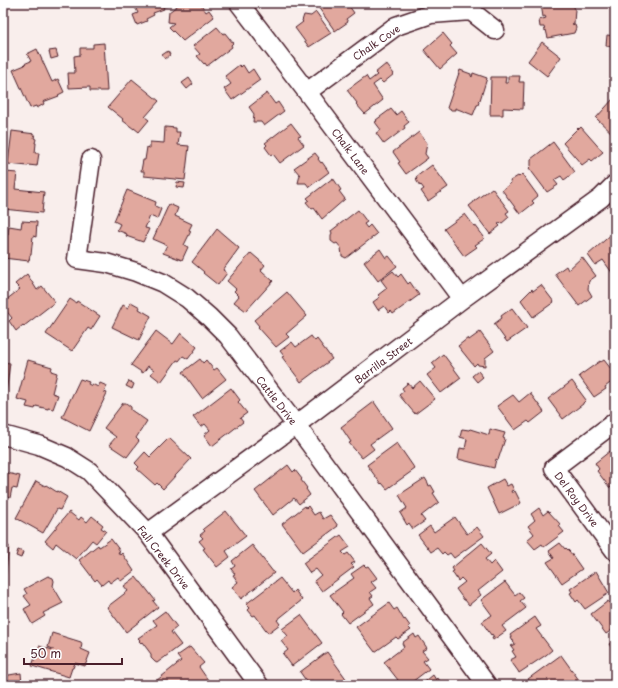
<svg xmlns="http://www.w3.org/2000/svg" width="618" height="688" font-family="'Playpen Sans',sans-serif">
  <rect width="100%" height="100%" fill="#f9eeec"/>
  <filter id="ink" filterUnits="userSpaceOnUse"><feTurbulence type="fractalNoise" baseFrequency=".025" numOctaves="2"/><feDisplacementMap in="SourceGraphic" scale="8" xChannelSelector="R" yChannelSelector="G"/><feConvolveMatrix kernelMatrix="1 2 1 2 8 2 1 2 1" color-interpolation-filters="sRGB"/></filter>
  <g filter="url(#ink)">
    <path fill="#e1a89e" stroke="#4a1f2b" d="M 140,3 L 139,3 L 169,3 L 166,4 L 167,6 L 163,7 L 164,9 L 153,13 L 154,15 L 146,19 L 147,21 L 137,25 L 133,15 L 138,13 L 134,5 Z
      M 181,3 L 200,3 L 206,12 L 209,10 L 214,17 L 183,41 L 169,27 L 174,23 L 168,22 L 169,12 Z
      M 318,3 L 347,3 L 354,13 L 346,19 L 348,22 L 335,31 L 316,4 Z
      M 544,3 L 572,3 L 575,9 L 574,23 L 572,24 L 575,25 L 576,28 L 574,33 L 548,38 L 546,30 L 545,31 L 544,27 L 540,27 L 539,20 L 546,18 L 545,16 L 543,17 L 541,4 Z
      M 316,12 L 331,33 L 309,47 L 295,28 L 303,22 L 302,21 L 304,15 L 311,16 Z
      M 217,27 L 223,34 L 225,33 L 233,43 L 231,45 L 232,47 L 207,66 L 205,63 L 204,64 L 197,56 L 200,54 L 193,46 Z
      M 443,33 L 452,44 L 450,46 L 457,54 L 440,69 L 424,50 Z
      M 607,35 L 615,36 L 615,47 L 606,46 Z
      M 542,42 L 561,57 L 547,76 L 528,61 Z
      M 104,43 L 107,91 L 90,91 L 90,87 L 69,88 L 68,73 L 75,73 L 74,56 L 80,55 L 80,48 L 93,48 L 93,44 Z
      M 37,49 L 52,82 L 58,79 L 64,92 L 58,95 L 59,96 L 43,102 L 44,104 L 37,108 L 36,106 L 30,108 L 13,70 L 25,65 L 24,64 L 31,61 L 27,54 Z
      M 56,50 L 58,57 L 51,59 L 49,51 Z
      M 168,51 L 170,55 L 165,59 L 162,55 Z
      M 386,64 L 394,74 L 383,83 L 380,80 L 373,85 L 383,100 L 365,114 L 356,104 L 357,103 L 347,90 L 366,76 L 369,81 L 377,75 L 375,73 Z
      M 239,65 L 241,67 L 243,65 L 248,73 L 253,69 L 260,80 L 232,100 L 224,89 L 231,84 L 225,76 Z
      M 460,70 L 471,74 L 471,76 L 472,77 L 473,73 L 487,78 L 480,100 L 478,101 L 479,102 L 478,105 L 477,105 L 473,115 L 455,108 L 455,110 L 451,110 L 447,108 Z
      M 508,76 L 520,76 L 519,82 L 524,82 L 523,109 L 503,108 L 503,115 L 490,115 L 491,77 L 506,77 L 505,83 L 508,83 Z
      M 189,78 L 193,84 L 187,89 L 182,83 Z
      M 132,79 L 159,101 L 145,117 L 149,120 L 139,132 L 134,128 L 134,129 L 122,120 L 123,119 L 108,107 Z
      M 267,93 L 275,104 L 278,102 L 284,111 L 264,126 L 261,122 L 253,122 L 254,114 L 249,107 Z
      M 613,99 L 615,101 L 615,136 L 596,118 Z
      M 391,109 L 396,115 L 401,111 L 409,122 L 404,126 L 405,128 L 384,144 L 376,133 L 381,130 L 375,122 L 377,121 L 376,120 Z
      M 291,123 L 301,136 L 298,137 L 304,145 L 280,163 L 273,154 L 271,155 L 265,147 L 267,145 L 265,143 Z
      M 165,127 L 176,128 L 176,132 L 180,132 L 178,145 L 189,146 L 185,180 L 144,176 L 144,171 L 141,171 L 143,160 L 145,160 L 147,147 L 150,148 L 150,142 L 164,143 Z
      M 581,127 L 603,152 L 592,161 L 590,159 L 582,165 L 563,143 L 578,128 L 579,129 Z
      M 12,131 L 35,134 L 34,138 L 36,139 L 35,143 L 36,143 L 35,153 L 39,153 L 37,166 L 28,165 L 28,166 L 8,164 Z
      M 419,132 L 427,143 L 425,154 L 428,158 L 406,174 L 398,163 L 400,162 L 393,152 Z
      M 553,142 L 575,172 L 564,180 L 561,176 L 554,180 L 558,185 L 547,192 L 529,168 L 531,166 L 531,159 Z
      M 315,153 L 319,158 L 318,159 L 321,163 L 322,162 L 329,172 L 309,187 L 306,183 L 298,183 L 300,175 L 294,168 Z
      M 432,165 L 448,187 L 428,201 L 421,191 L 424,189 L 421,185 L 420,186 L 416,180 L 417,179 L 416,177 Z
      M 6,172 L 17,173 L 15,189 L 44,192 L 42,213 L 3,209 L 3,177 L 6,177 Z
      M 522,174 L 538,196 L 532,201 L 534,203 L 520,214 L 502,190 L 511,183 L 510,181 L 518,176 L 519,177 Z
      M 333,178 L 341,190 L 339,191 L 345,199 L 322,219 L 314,208 L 312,209 L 306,202 L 309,200 L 307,198 Z
      M 177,182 L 185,183 L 184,188 L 176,187 Z
      M 492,188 L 509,211 L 506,213 L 509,217 L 501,224 L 500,223 L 498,224 L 500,226 L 490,234 L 469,206 L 474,202 L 474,201 Z
      M 127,190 L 156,202 L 155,206 L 161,209 L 157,219 L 150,216 L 145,228 L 149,229 L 143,242 L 126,236 L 127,234 L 117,230 L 120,224 L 114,221 Z
      M 169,204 L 178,208 L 175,216 L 192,224 L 189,230 L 191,231 L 184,245 L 188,247 L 182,260 L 163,253 L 167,245 L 153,239 Z
      M 358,210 L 367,222 L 364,224 L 367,228 L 370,225 L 377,234 L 346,258 L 342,256 L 341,248 L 337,243 L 335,244 L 331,241 L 331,235 L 332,233 L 331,231 Z
      M 465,214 L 474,226 L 475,225 L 484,237 L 483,237 L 484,239 L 475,245 L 477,247 L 464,256 L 444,229 Z
      M 22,221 L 37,222 L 36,237 L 33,236 L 31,255 L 30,255 L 29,261 L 3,258 L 3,234 L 8,235 L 9,226 L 21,228 Z
      M 217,229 L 239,248 L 223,270 L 227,273 L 218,285 L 203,273 L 204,272 L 192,262 Z
      M 614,232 L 615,272 L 613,274 L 603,260 L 595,265 L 588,255 Z
      M 380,249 L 386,258 L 389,256 L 397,266 L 378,281 L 364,262 Z
      M 251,253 L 265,265 L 261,270 L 273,281 L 246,311 L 234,302 L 239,296 L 234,291 L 236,289 L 227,281 Z
      M 582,257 L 596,276 L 589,281 L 588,289 L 592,296 L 579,306 L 555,274 L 566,266 L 568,270 Z
      M 393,271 L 398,277 L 401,274 L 408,284 L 410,282 L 419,295 L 393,314 L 391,311 L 389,313 L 384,306 L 378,310 L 373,302 L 380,297 L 378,295 L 387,288 L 381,280 Z
      M 27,274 L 37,290 L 42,286 L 55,302 L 24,326 L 23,325 L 16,331 L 9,321 L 12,318 L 4,308 L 6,306 L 3,300 L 5,299 L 6,300 L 20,289 L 15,284 Z
      M 541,285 L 554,302 L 533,317 L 521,300 L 532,289 L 533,291 Z
      M 287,292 L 307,316 L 286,334 L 289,337 L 276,347 L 258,327 L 259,326 L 254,320 Z
      M 70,299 L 76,303 L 77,301 L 100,316 L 91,330 L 88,328 L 72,351 L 46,334 Z
      M 131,302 L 140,307 L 139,309 L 151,316 L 139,340 L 112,327 L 123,305 L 128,308 Z
      M 512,308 L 527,328 L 507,342 L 494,324 L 502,318 L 501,316 Z
      M 156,331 L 173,344 L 181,333 L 197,347 L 188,359 L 183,356 L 179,361 L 177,360 L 161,382 L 151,374 L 154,370 L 148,366 L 143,373 L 131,365 Z
      M 480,332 L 494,351 L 485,358 L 485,366 L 478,365 L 477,363 L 474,366 L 458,346 L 468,338 L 469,340 Z
      M 311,336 L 315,341 L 317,339 L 332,359 L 301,382 L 282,357 L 284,356 L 280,351 L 292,342 L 296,347 Z
      M 443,354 L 461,378 L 441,393 L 427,375 L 436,368 L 432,363 Z
      M 200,359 L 203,363 L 206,360 L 214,370 L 217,368 L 226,379 L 202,398 L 183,372 Z
      M 28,360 L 52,367 L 51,371 L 57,373 L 52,393 L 58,395 L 53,409 L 48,408 L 48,409 L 36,406 L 35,409 L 26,407 L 28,402 L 17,399 Z
      M 604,360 L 615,374 L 615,378 L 613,379 L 614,380 L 605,387 L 606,389 L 594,397 L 579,376 L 600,361 L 601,362 Z
      M 3,362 L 10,363 L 6,394 L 3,393 Z
      M 478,371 L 483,377 L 477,382 L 472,376 Z
      M 80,379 L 89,382 L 88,384 L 92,386 L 92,384 L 98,387 L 100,383 L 107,386 L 104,392 L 107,393 L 89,431 L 62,417 Z
      M 129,381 L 134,384 L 132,389 L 126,386 Z
      M 420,381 L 435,399 L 415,414 L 399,395 L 404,391 L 402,388 L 408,383 L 412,388 Z
      M 572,381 L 586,400 L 583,403 L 583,404 L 563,419 L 548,399 Z
      M 231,388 L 240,400 L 238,402 L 247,413 L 240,418 L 243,422 L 212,446 L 204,435 L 210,430 L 205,424 L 201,427 L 193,417 Z
      M 530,393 L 544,412 L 530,423 L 528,421 L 515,430 L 497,406 L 513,395 L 519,402 Z
      M 374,402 L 392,428 L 370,444 L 374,449 L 362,458 L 349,443 L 351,442 L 341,427 Z
      M 123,403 L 126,403 L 131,407 L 131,410 L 147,421 L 136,438 L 139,441 L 127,457 L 109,445 L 116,437 L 104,428 Z
      M 462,429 L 469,430 L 470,429 L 489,435 L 490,429 L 505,433 L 503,438 L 505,439 L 498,460 L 496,459 L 494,468 L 458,459 L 460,448 L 465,449 L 467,439 L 460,437 Z
      M 169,438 L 191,459 L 163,489 L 157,483 L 155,485 L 137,469 L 139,467 L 135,463 L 145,452 L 150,457 Z
      M 397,443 L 415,469 L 387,489 L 382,483 L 381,484 L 367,465 Z
      M 610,451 L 615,457 L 615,484 L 610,488 L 597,471 L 599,469 L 595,463 Z
      M 288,465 L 293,472 L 295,470 L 302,479 L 301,480 L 307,488 L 306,489 L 310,495 L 299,504 L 294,498 L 273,515 L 255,491 Z
      M 3,472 L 20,476 L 17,489 L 12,488 L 10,498 L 3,496 Z
      M 425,478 L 428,483 L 429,486 L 431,485 L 435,492 L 433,493 L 439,502 L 421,516 L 425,521 L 413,529 L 409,523 L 407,525 L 400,513 L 407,508 L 399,495 Z
      M 503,479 L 507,486 L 511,484 L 514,490 L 511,491 L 512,493 L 515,491 L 521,503 L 499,514 L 487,488 Z
      M 36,481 L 45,486 L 46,485 L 57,492 L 57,491 L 67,497 L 60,510 L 57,509 L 43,533 L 16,518 Z
      M 305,506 L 306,508 L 308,506 L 314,515 L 319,512 L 323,519 L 330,515 L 338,526 L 303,552 L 282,524 Z
      M 539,508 L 543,515 L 548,511 L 561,525 L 559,526 L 564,532 L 544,547 L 542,544 L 535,549 L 527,540 L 534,534 L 528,526 L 535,520 L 531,514 Z
      M 226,511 L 246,536 L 226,551 L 230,557 L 217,567 L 203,549 L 205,548 L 199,541 L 203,538 L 200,535 L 205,531 L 203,529 Z
      M 69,512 L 79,520 L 81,517 L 87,522 L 92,516 L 103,525 L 101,528 L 106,531 L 96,543 L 92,540 L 76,559 L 56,543 L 53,548 L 45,541 Z
      M 455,517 L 467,534 L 477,527 L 484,536 L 454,558 L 450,553 L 447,555 L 444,552 L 442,554 L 437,548 L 431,552 L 418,535 L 430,526 L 434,532 Z
      M 341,535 L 350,547 L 342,552 L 345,555 L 348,553 L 355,562 L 351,564 L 354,567 L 322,591 L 314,581 L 321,575 L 316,569 L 310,573 L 303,563 Z
      M 111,539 L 120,551 L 118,552 L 120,555 L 122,553 L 134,571 L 121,581 L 118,577 L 110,583 L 108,580 L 102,585 L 97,579 L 95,581 L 79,560 L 98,545 L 99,547 L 101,546 Z
      M 482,543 L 491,554 L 485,559 L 490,565 L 494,561 L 502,572 L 478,591 L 481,595 L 469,605 L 465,600 L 464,600 L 456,589 L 465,582 L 461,578 L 458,581 L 452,572 L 454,571 L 452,568 Z
      M 560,543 L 565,549 L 566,548 L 570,552 L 582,569 L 562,583 L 547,562 L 554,558 L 549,551 Z
      M 3,545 L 9,546 L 4,588 L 3,588 Z
      M 252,545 L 274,573 L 241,599 L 232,587 L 238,582 L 233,575 L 235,574 L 231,569 L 235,566 L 232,561 Z
      M 18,550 L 23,552 L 21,558 L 16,556 Z
      M 364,565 L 366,567 L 368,566 L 377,578 L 371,582 L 376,588 L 370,592 L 373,596 L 370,598 L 374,604 L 348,623 L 341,614 L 343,612 L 330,595 L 354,578 L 351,574 Z
      M 596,571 L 609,593 L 585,609 L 578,600 L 576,602 L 570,593 L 572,592 L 570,589 Z
      M 48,576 L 53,578 L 54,581 L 53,586 L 63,603 L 43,613 L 45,616 L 32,624 L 24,609 L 31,605 L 24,596 L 27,594 L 24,589 Z
      M 136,577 L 140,582 L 141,582 L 155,600 L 153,601 L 158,607 L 126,632 L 107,607 L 128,591 L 124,586 Z
      M 280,578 L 292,593 L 295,590 L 302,600 L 277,620 L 280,624 L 268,633 L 255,615 L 253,616 L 248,610 L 250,608 L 246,604 Z
      M 505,582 L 515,595 L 519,592 L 524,598 L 520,601 L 526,608 L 502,626 L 506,631 L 493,640 L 492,638 L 494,637 L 492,634 L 491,635 L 482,622 L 492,615 L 481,600 Z
      M 608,601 L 615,611 L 615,628 L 606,634 L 591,614 Z
      M 389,603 L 394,610 L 397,608 L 404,620 L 405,619 L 410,626 L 408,627 L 411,630 L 398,639 L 396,637 L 375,652 L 356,627 Z
      M 165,611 L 177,627 L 171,632 L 181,645 L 157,663 L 155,662 L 151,658 L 151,654 L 142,642 L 141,643 L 139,641 L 140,640 L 138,638 L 157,625 L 153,620 Z
      M 301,615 L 322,643 L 292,666 L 283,654 L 288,650 L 281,641 L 288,636 L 282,629 Z
      M 535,617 L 541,626 L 536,629 L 552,650 L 546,655 L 519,673 L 518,671 L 510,660 L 516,657 L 512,651 L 514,650 L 511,646 L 515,644 L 510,635 Z
      M 52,633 L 81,642 L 82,644 L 81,649 L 90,653 L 85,666 L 75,663 L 73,668 L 72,668 L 69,677 L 32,666 L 39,646 L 53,650 L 53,649 L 48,647 Z
      M 414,634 L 416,638 L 419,636 L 427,648 L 422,651 L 428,658 L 423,661 L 429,669 L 408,685 L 391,685 L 398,680 L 384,662 L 404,647 L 402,643 Z
      M 615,640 L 615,653 L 609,644 Z
      M 190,647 L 204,663 L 199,667 L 208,680 L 205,682 L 207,685 L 160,685 L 156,681 L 181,661 L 177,656 Z
      M 327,652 L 347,680 L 340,685 L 308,685 L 306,682 L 307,682 L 300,672 Z
      M 561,655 L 579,680 L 571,685 L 532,685 L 528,679 Z
      M 21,673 L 22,685 L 3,685 L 3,676 Z
      M 433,675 L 436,680 L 438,678 L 442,685 L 421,685 Z"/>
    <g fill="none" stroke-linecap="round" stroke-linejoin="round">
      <g stroke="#4a1f2b" stroke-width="21">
        <path id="minor" d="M 239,3 L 307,92 L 462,299
          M 307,92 L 396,26 L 431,14 L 471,11 L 495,30
          M 91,160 L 77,259 L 106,263 L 136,272 L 163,283 L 187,298 L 209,317 L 228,336 L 296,425 L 487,685
          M 615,422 L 554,468 L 615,551
          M 3,435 L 39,445 L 67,457 L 89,471 L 148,533 L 259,685
          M 148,533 L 296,425 L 462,299 L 601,198 L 615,184"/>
      </g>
      <use href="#minor" stroke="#fff" stroke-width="18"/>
    </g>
  </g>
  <g text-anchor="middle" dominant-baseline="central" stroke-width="3" stroke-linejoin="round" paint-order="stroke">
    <g font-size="10" fill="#4a1f2b" stroke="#fff">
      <text transform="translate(376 42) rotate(-34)">Chalk Cove</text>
      <text transform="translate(351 151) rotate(53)">Chalk Lane</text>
      <text transform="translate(383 360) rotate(-37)">Barrilla Street</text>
      <text transform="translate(277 400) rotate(52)">Cattle Drive</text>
      <text transform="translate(577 499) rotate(53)">Del Roy Drive</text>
      <text transform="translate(164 557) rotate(52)">Fall Creek Drive</text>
    </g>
  </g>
  <rect width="618" height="688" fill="none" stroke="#fff" stroke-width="16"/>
  <rect x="8" y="8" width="602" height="672" fill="none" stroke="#4a1f2b" stroke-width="1.5" filter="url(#ink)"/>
  <path d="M24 658v6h98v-6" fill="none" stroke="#4a1f2b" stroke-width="2"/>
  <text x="30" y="658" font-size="12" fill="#4a1f2b" stroke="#ffffff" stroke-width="3" paint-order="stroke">50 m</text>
</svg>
